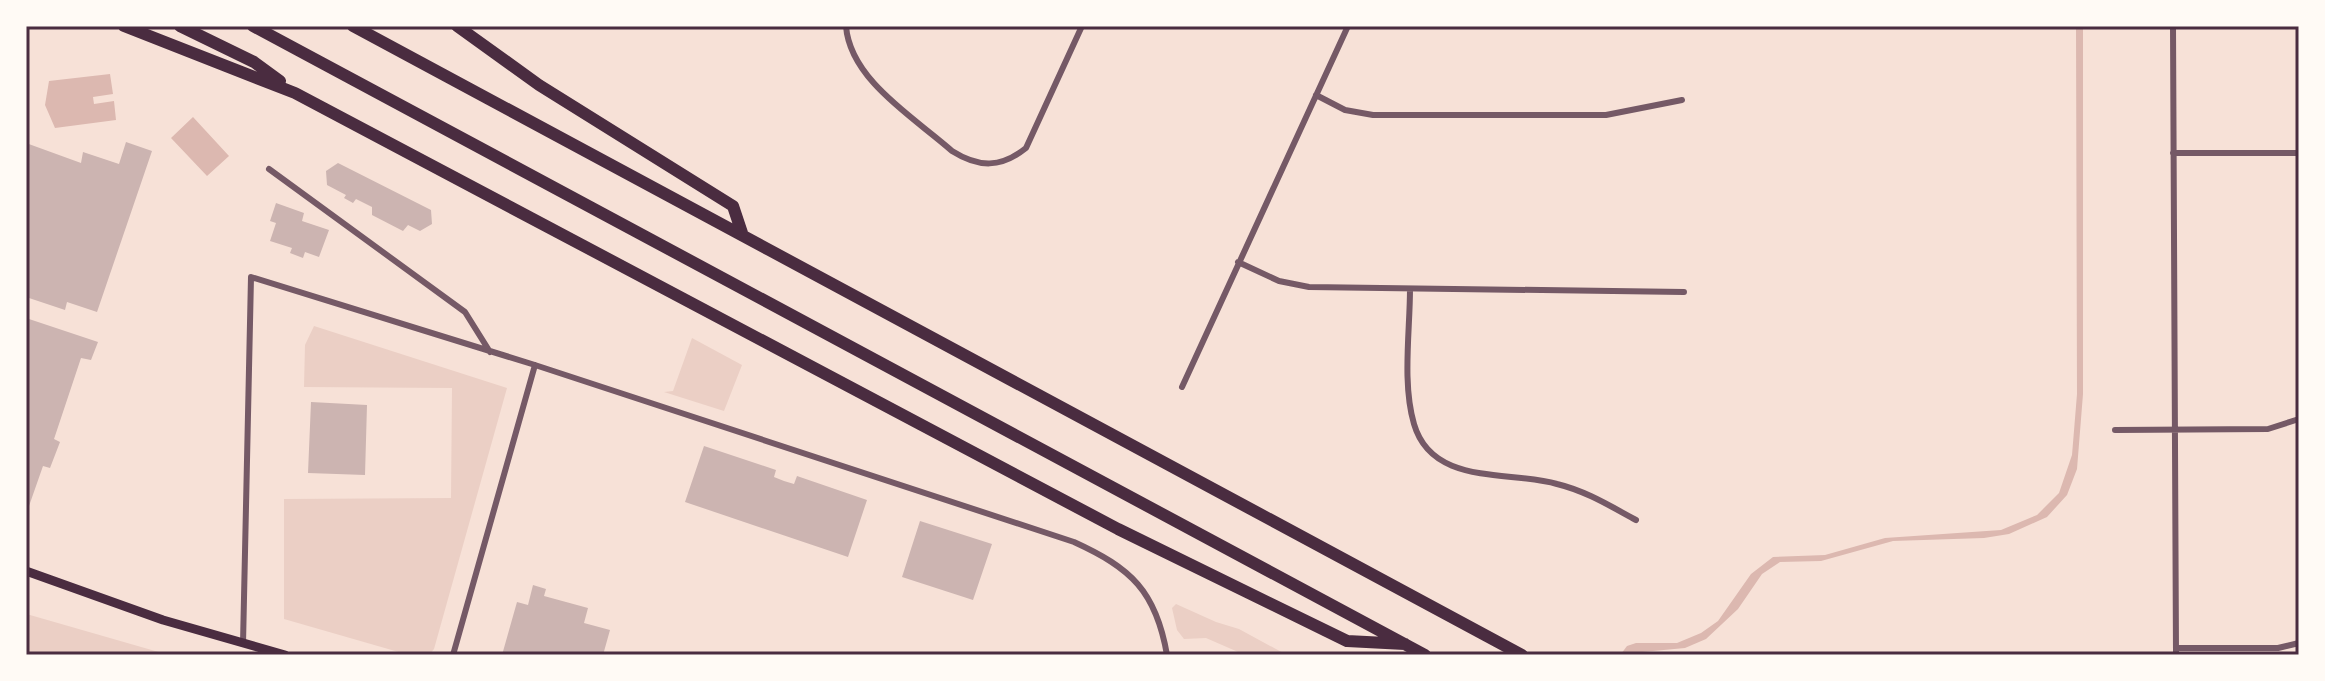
<svg xmlns="http://www.w3.org/2000/svg" width="2325" height="681" font-family="Commissioner,sans-serif">
  <rect width="100%" height="100%" fill="#f7e1d7"/>
  <path fill="#ebcfc5" d="M 314,326 L 507,388 L 434,649 L 429,655 L 409,655 L 284,619 L 284,499 L 451,498 L 452,388 L 304,387 L 305,345 Z
    M 692,338 L 742,365 L 724,411 L 664,392 L 673,391 Z
    M 1176,604 L 1216,622 L 1239,629 L 1287,655 L 1245,655 L 1206,638 L 1184,639 L 1177,630 L 1172,608 Z
    M 26,614 L 30,615 L 169,655 L 26,655 Z"/>
  <path fill="#dcb8b0" d="M 2076,26 L 2083,26 L 2083,394 L 2077,469 L 2067,495 L 2047,517 L 2009,534 L 1984,538 L 1893,541 L 1821,561 L 1780,562 L 1762,574 L 1738,609 L 1706,639 L 1685,648 L 1621,654 L 1627,646 L 1636,643 L 1677,643 L 1701,633 L 1718,621 L 1751,574 L 1773,557 L 1825,555 L 1885,538 L 2001,530 L 2037,515 L 2059,493 L 2072,455 L 2077,394 Z
    M 110,74 L 113,94 L 93,97 L 94,104 L 114,101 L 116,120 L 55,128 L 45,105 L 49,81 Z
    M 193,117 L 229,156 L 207,176 L 171,138 Z"/>
  <path fill="#ccb4b1" d="M 126,142 L 152,151 L 97,312 L 67,302 L 65,310 L 26,297 L 26,143 L 81,163 L 83,152 L 119,164 Z
    M 338,163 L 431,210 L 432,224 L 420,231 L 408,225 L 403,231 L 372,215 L 372,207 L 356,199 L 353,203 L 344,198 L 346,195 L 327,185 L 326,171 Z
    M 276,203 L 304,213 L 302,221 L 329,230 L 319,257 L 305,252 L 303,258 L 290,253 L 292,248 L 270,241 L 276,223 L 270,221 Z
    M 26,318 L 98,342 L 91,360 L 81,358 L 54,439 L 60,442 L 50,468 L 43,466 L 29,506 L 26,505 Z
    M 311,402 L 367,405 L 365,475 L 308,473 Z
    M 704,446 L 776,470 L 774,477 L 784,481 L 794,484 L 797,476 L 867,500 L 848,557 L 685,502 Z
    M 920,521 L 992,544 L 973,600 L 902,577 Z
    M 533,585 L 546,589 L 544,596 L 588,608 L 584,623 L 610,630 L 603,655 L 502,655 L 517,602 L 528,605 Z"/>
  <g fill="none" stroke-linecap="round" stroke-linejoin="round">
    <path stroke="#755966" stroke-width="6" d="M 846,26 C 850,80 915,118 952,151 C 979,168 1001,168 1026,148 L 1082,26
      M 2173,26 L 2176,655
      M 1316,95 L 1345,110 L 1373,115 L 1606,115 L 1682,100
      M 2173,153 L 2299,153
      M 269,169 L 465,312 L 490,352
      M 1238,262 L 1279,281 L 1309,287 L 1684,292
      M 1410,289 C 1410,331 1402,383 1414,424 C 1432,486 1508,470 1557,484 C 1586,491 1610,506 1636,520
      M 1182,387 L 1348,26
      M 2115,430 L 2268,429 L 2299,419
      M 243,644 L 251,277 L 535,365 L 1074,542 C 1131,568 1156,591 1167,655
      M 2176,648 L 2278,648 L 2299,643
      M 453,655 L 535,365"/>
    <path stroke="#4a2c40" stroke-width="9" d="M 26,571 L 163,620 L 285,655"/>
    <path stroke="#4a2c40" stroke-width="12" d="M 124,26 L 295,93 L 1118,529 L 1347,641 L 1405,644
      M 180,26 L 254,62 L 280,81
      M 253,26 L 1425,655
      M 353,26 L 1522,655
      M 457,26 L 539,85 L 733,206 L 742,233"/>
  </g>
  <rect width="2325" height="681" fill="none" stroke="#fffaf5" stroke-width="56"/>
  <rect x="28" y="28" width="2269" height="625" fill="none" stroke="#4a2c40" stroke-width="3"/>
</svg>
